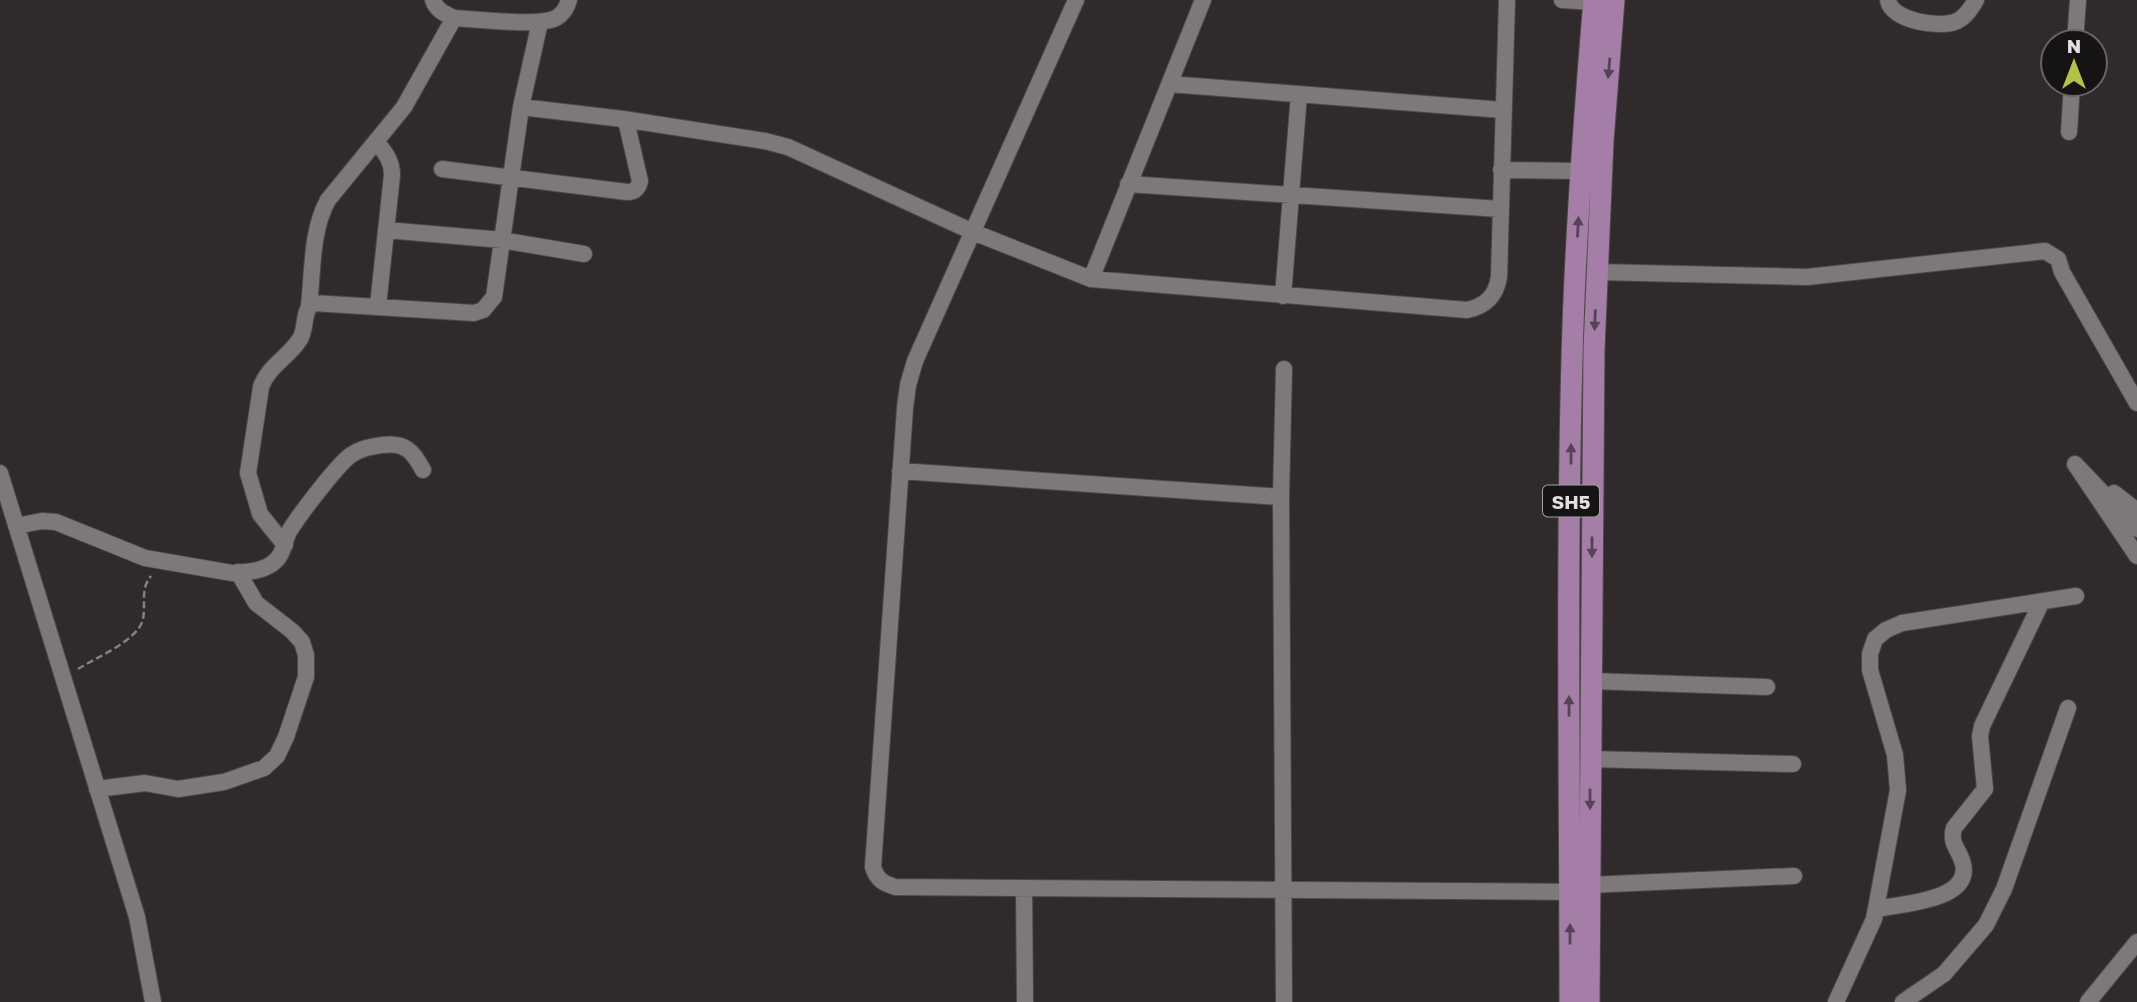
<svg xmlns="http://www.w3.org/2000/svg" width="2137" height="1002" font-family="'Golos Text',sans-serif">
  <rect width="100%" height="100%" fill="#302a2d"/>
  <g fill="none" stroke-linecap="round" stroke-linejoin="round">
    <g stroke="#4d474a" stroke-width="18">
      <path id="minor" d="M 433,0 C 436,10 445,14 454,18 C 477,19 538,27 556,18 C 563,14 567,7 569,0
        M 1076,0 L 915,361 L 908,385 L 905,408 L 873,867 C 877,880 883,883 895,887 L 1580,892
        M 1562,0 L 1594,2
        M 1888,0 C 1891,21 1941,29 1957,21 C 1966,17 1971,8 1976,0
        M 2075,42 L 2078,0
        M 1169,84 L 1503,110
        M 623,119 L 765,141 L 788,147 L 973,232 L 1091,279 L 1467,310 C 1486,306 1496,296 1499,277 L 1507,0
        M 2069,132 L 2072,84
        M 376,141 C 385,153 392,160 392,175 L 378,306
        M 442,169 L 627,192 C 635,192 638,189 640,181 L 627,125 L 623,119 L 521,107
        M 1501,170 L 1580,171
        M 1128,184 L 1500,209
        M 386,230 L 502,240 L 584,254
        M 1597,272 L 1807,277 L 2045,251 L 2058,259 L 2062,272 L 2137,403
        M 1091,279 L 1203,0
        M 1283,296 L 1299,94
        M 309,305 C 313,271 311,230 328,200 L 404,107 L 454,18
        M 900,471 L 1281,497
        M 0,473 L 137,917 L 153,1002
        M 2114,493 L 2137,511
        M 16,526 L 42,521 L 56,522 L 145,558 L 232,573 C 246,572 261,572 273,563 C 285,554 283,541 290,530 C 300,514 337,465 351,455 C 361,448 371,447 382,445 C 405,442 413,451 423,470
        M 2137,529 L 2075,464 L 2137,556
        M 285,545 L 260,514 L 248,473 L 261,387 C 268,366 289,357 300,339 C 307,327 302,312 313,303 L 474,313 L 483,310 L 494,297 L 521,107 L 540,22
        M 1591,681 L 1767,687
        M 1590,759 L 1793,764
        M 97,789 L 145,783 L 178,789 L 224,782 L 264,768 L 277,756 L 286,737 L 306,677 L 306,655 L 302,642 L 292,631 L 256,603 L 238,572
        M 1589,885 L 1794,876
        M 1024,888 L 1025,1002
        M 1876,909 C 1900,904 1972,901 1963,864 C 1960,850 1949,844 1954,828 L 1985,789 L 1980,736 L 1982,726 L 2042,601
        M 1284,1002 L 1281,497 L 1284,369
        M 1836,1002 L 1874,919 L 1898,790 L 1895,755 L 1870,670 L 1870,654 L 1875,639 L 1886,630 L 1902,623 L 2076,596
        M 1903,1002 L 1944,974 L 1986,925 L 2004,889 L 2068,708
        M 2088,1002 L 2137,942"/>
    </g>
    <g stroke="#4d474a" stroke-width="23">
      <path id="major" d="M 1570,1002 C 1570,787 1566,573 1572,358 C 1575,238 1584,119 1594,0
        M 1589,1002 L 1594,350 L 1603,141 L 1614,0"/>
    </g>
    <path stroke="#868083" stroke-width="2.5" stroke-dasharray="7 3.5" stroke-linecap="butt" d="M 78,669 C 95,658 139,640 143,619 C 146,604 140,589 151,576"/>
    <use href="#minor" stroke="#7f787b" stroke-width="16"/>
    <use href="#major" stroke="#a47ea6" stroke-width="21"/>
  </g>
  <defs><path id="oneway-solid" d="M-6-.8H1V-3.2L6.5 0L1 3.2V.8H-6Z" transform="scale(1.75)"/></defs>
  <g fill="#564356">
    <use href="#oneway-solid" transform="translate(1609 68) rotate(95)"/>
    <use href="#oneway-solid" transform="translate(1578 227) rotate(-87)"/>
    <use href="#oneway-solid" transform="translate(1595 320) rotate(92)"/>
    <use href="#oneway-solid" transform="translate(1571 454) rotate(-90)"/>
    <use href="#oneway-solid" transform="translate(1592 547) rotate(90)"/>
    <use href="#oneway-solid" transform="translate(1569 706) rotate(-90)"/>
    <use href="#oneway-solid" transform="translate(1590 799) rotate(90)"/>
    <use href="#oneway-solid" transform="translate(1570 934) rotate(-90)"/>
  </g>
  <g text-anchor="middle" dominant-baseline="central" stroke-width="5" stroke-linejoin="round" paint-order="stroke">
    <rect fill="#161315" stroke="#a6a1a3" stroke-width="2" x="1543" y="485.5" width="56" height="31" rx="5"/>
    <g font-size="19" font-weight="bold" fill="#e3dee0">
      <text x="1571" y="501">SH5</text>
    </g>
  </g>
  <g transform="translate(2074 63)"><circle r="33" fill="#161315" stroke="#686466" stroke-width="2"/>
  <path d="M0-5L12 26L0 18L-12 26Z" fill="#b5c249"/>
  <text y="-10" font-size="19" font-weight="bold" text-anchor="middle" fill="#e3dee0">N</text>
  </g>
</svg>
